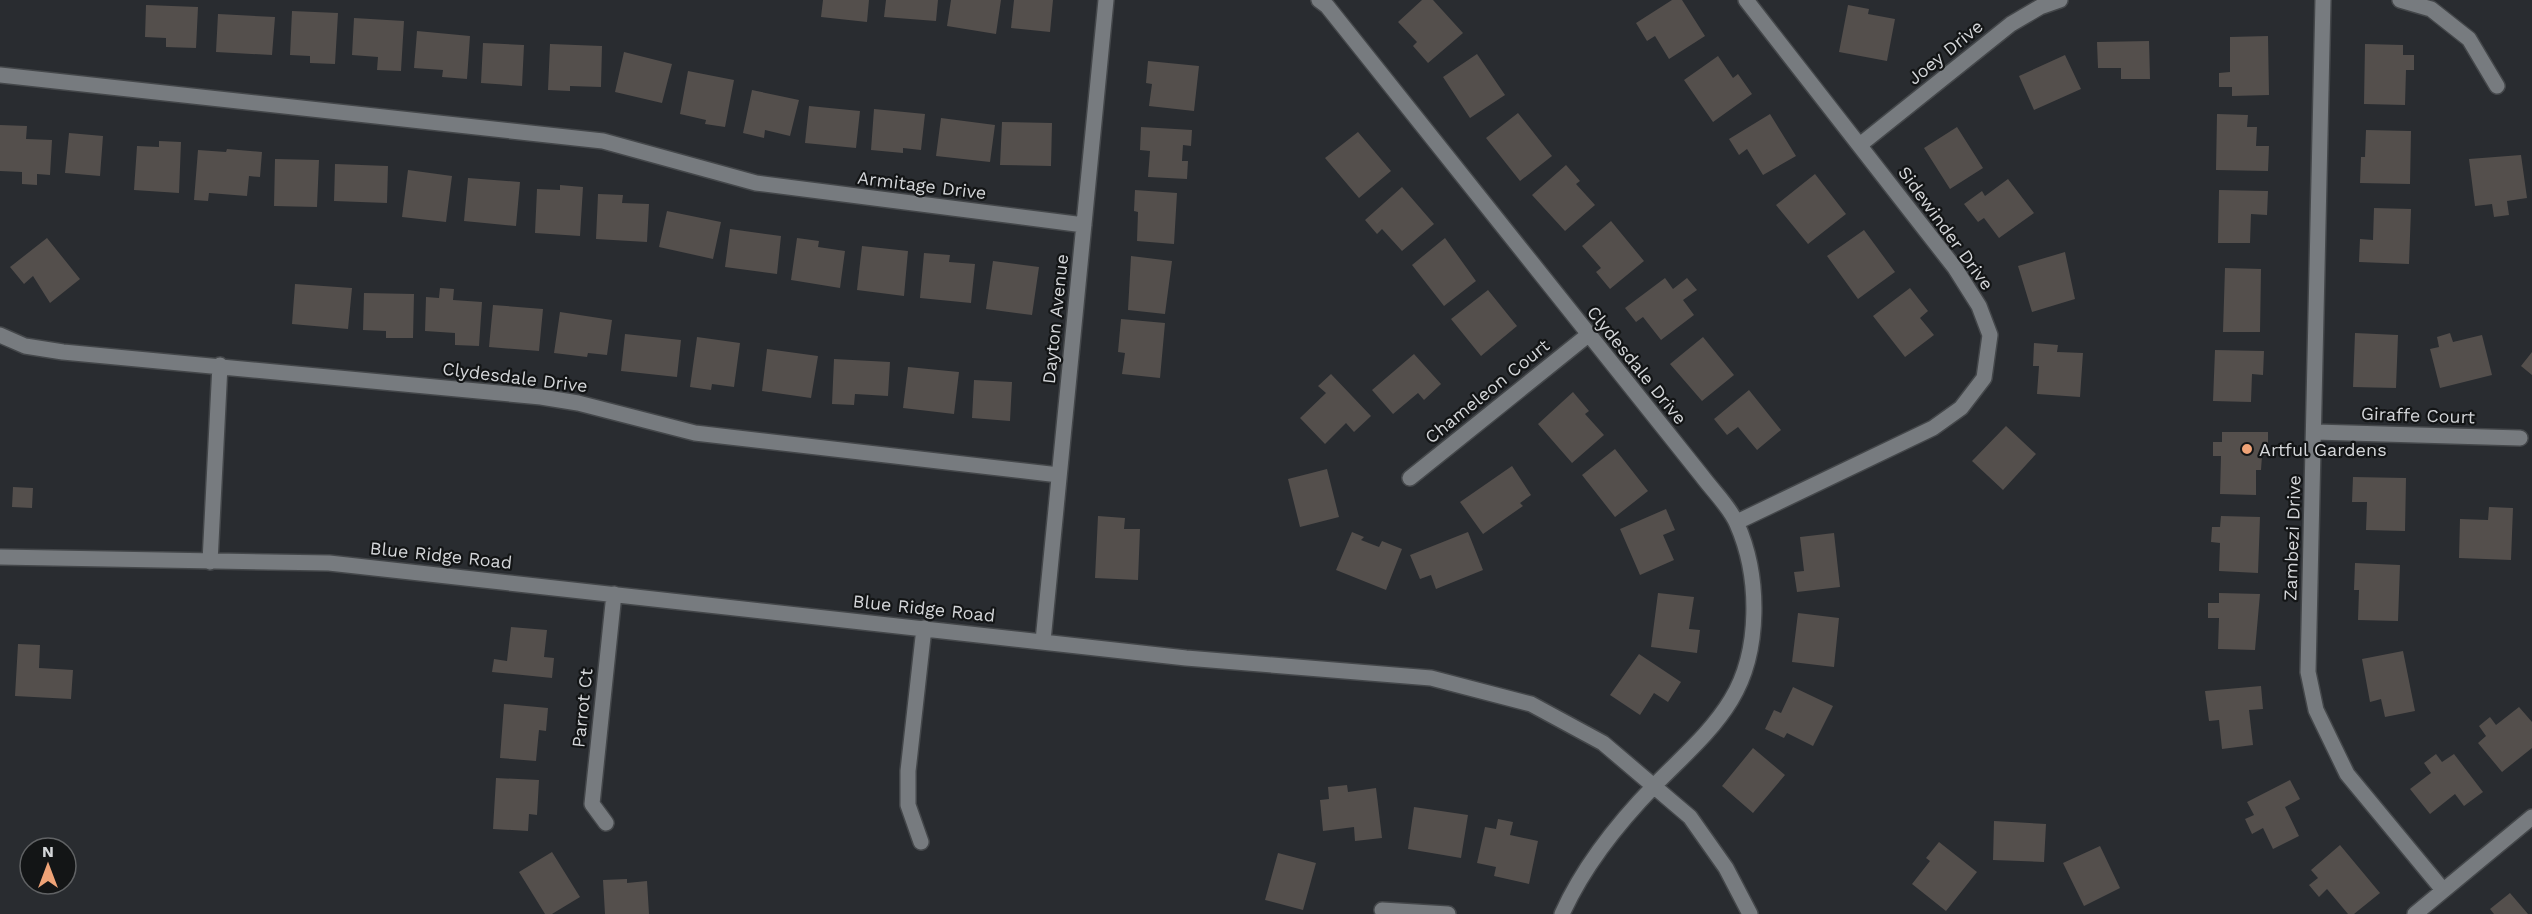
<svg xmlns="http://www.w3.org/2000/svg" width="2532" height="914" font-family="'Work Sans',sans-serif">
  <rect width="100%" height="100%" fill="#292c30"/>
  <path fill="#544f4c" d="M 823,0 L 869,0 L 867,22 L 821,17 Z
    M 886,0 L 938,0 L 936,21 L 884,17 Z
    M 951,0 L 1001,0 L 996,34 L 947,26 Z
    M 1014,0 L 1053,0 L 1050,32 L 1011,28 Z
    M 1422,0 L 1433,0 L 1463,33 L 1428,63 L 1413,46 L 1417,42 L 1398,22 Z
    M 1672,0 L 1682,0 L 1705,36 L 1669,59 L 1655,36 L 1647,41 L 1636,23 Z
    M 146,5 L 198,7 L 196,48 L 166,47 L 166,38 L 145,37 Z
    M 1848,5 L 1869,9 L 1868,14 L 1895,19 L 1887,61 L 1839,52 Z
    M 292,11 L 338,13 L 335,64 L 310,63 L 310,56 L 290,55 Z
    M 218,14 L 275,17 L 272,55 L 216,52 Z
    M 354,18 L 404,21 L 401,71 L 377,70 L 378,57 L 352,55 Z
    M 417,31 L 470,36 L 467,79 L 442,77 L 443,70 L 414,68 Z
    M 2268,36 L 2269,95 L 2232,96 L 2232,87 L 2219,87 L 2219,73 L 2230,72 L 2230,37 Z
    M 2149,41 L 2150,79 L 2121,79 L 2121,68 L 2098,68 L 2097,42 Z
    M 483,43 L 524,45 L 522,86 L 481,83 Z
    M 550,44 L 602,46 L 601,87 L 570,86 L 570,91 L 548,90 Z
    M 2365,44 L 2403,45 L 2403,55 L 2414,55 L 2414,70 L 2406,70 L 2405,105 L 2364,104 Z
    M 624,52 L 672,64 L 662,103 L 615,92 Z
    M 1477,54 L 1505,95 L 1470,118 L 1443,77 Z
    M 2065,55 L 2081,89 L 2034,110 L 2019,76 Z
    M 1718,56 L 1733,78 L 1738,74 L 1752,94 L 1713,122 L 1684,80 Z
    M 1148,61 L 1199,66 L 1194,111 L 1149,106 L 1152,84 L 1146,83 Z
    M 688,71 L 734,80 L 725,127 L 705,124 L 706,120 L 680,114 Z
    M 752,90 L 799,100 L 790,136 L 765,130 L 764,138 L 743,133 Z
    M 809,106 L 860,111 L 856,148 L 805,143 Z
    M 874,109 L 925,114 L 921,150 L 903,148 L 903,153 L 871,150 Z
    M 1518,113 L 1552,156 L 1520,181 L 1486,138 Z
    M 1770,114 L 1796,156 L 1763,175 L 1747,149 L 1739,155 L 1729,139 Z
    M 2217,114 L 2248,115 L 2247,127 L 2257,127 L 2256,146 L 2269,146 L 2268,171 L 2216,170 Z
    M 941,118 L 995,125 L 990,162 L 936,156 Z
    M 1002,122 L 1052,123 L 1051,166 L 1000,165 Z
    M 0,125 L 27,126 L 26,139 L 52,140 L 50,175 L 37,174 L 37,185 L 22,184 L 22,172 L 0,171 Z
    M 1141,127 L 1192,130 L 1191,146 L 1183,145 L 1182,161 L 1188,161 L 1187,179 L 1148,177 L 1150,151 L 1140,150 Z
    M 1957,127 L 1983,168 L 1950,189 L 1924,148 Z
    M 2366,130 L 2411,131 L 2410,184 L 2360,183 L 2361,157 L 2365,157 Z
    M 1358,132 L 1391,171 L 1359,198 L 1325,158 Z
    M 69,133 L 103,136 L 100,176 L 65,173 Z
    M 159,141 L 181,142 L 179,193 L 134,190 L 137,146 L 159,147 Z
    M 227,149 L 262,152 L 260,177 L 249,176 L 247,196 L 209,193 L 208,201 L 194,200 L 198,150 L 226,152 Z
    M 2521,155 L 2527,198 L 2507,201 L 2509,215 L 2494,217 L 2492,204 L 2475,206 L 2469,159 Z
    M 275,159 L 319,160 L 317,207 L 274,206 Z
    M 335,164 L 388,166 L 387,203 L 334,201 Z
    M 1566,165 L 1580,181 L 1576,184 L 1595,205 L 1565,231 L 1532,195 Z
    M 408,170 L 452,176 L 446,222 L 402,217 Z
    M 1815,174 L 1846,214 L 1808,244 L 1776,205 Z
    M 468,178 L 520,182 L 516,226 L 464,221 Z
    M 2008,179 L 2034,213 L 1999,238 L 1984,218 L 1978,222 L 1964,204 L 1982,191 L 1985,196 Z
    M 560,185 L 583,187 L 580,236 L 535,233 L 537,189 L 560,190 Z
    M 1402,187 L 1434,224 L 1402,251 L 1382,229 L 1377,234 L 1365,220 Z
    M 1135,190 L 1177,193 L 1174,244 L 1137,241 L 1138,212 L 1134,211 Z
    M 2219,190 L 2268,191 L 2267,215 L 2251,214 L 2250,243 L 2218,243 Z
    M 598,194 L 623,195 L 622,203 L 649,204 L 647,242 L 596,239 Z
    M 2374,208 L 2411,209 L 2409,264 L 2359,262 L 2360,239 L 2373,240 Z
    M 667,211 L 721,222 L 713,259 L 659,247 Z
    M 1611,221 L 1644,261 L 1610,289 L 1596,272 L 1601,268 L 1582,246 Z
    M 730,229 L 781,236 L 777,274 L 725,267 Z
    M 1864,230 L 1895,272 L 1858,299 L 1827,256 Z
    M 47,238 L 80,279 L 50,303 L 33,276 L 24,284 L 10,267 Z
    M 797,238 L 819,241 L 818,247 L 845,251 L 840,288 L 791,280 Z
    M 1445,238 L 1476,281 L 1444,306 L 1412,265 Z
    M 862,246 L 908,251 L 904,296 L 857,290 Z
    M 2065,252 L 2075,299 L 2032,312 L 2018,266 Z
    M 924,253 L 950,255 L 949,262 L 975,264 L 971,303 L 920,298 Z
    M 1131,256 L 1172,261 L 1165,314 L 1128,310 Z
    M 993,261 L 1039,267 L 1032,315 L 986,309 Z
    M 2225,268 L 2261,269 L 2260,332 L 2223,332 Z
    M 1665,278 L 1673,289 L 1687,278 L 1697,290 L 1683,300 L 1694,315 L 1661,340 L 1643,317 L 1636,322 L 1625,308 Z
    M 295,284 L 352,288 L 348,329 L 292,324 Z
    M 440,288 L 454,289 L 453,300 L 482,302 L 479,346 L 455,345 L 455,333 L 425,331 L 426,297 L 439,298 Z
    M 1910,288 L 1928,311 L 1920,318 L 1934,335 L 1905,357 L 1873,316 Z
    M 1488,290 L 1517,326 L 1481,356 L 1451,319 Z
    M 364,293 L 414,294 L 413,338 L 386,338 L 386,331 L 363,330 Z
    M 493,305 L 543,309 L 539,351 L 489,347 Z
    M 560,312 L 612,320 L 607,355 L 588,353 L 587,357 L 554,353 Z
    M 1121,319 L 1165,323 L 1160,378 L 1122,374 L 1125,353 L 1118,352 Z
    M 2355,333 L 2398,335 L 2396,388 L 2353,387 Z
    M 2450,333 L 2453,342 L 2482,335 L 2492,375 L 2440,388 L 2430,349 L 2439,347 L 2437,337 Z
    M 625,334 L 681,340 L 677,377 L 621,371 Z
    M 697,337 L 740,343 L 734,387 L 712,384 L 711,390 L 690,387 Z
    M 1703,337 L 1734,375 L 1702,401 L 1670,364 Z
    M 2034,343 L 2058,345 L 2057,352 L 2083,353 L 2080,397 L 2037,394 L 2039,366 L 2033,366 Z
    M 767,349 L 818,356 L 811,398 L 762,391 Z
    M 2215,350 L 2264,351 L 2263,375 L 2252,374 L 2251,402 L 2213,401 Z
    M 2532,352 L 2532,375 L 2521,366 Z
    M 1414,354 L 1441,384 L 1424,400 L 1418,393 L 1393,414 L 1372,390 Z
    M 834,359 L 890,362 L 888,396 L 855,394 L 854,405 L 832,404 Z
    M 908,367 L 959,372 L 954,414 L 903,408 Z
    M 1331,374 L 1371,416 L 1354,432 L 1346,423 L 1325,444 L 1300,418 L 1326,393 L 1318,386 Z
    M 974,380 L 1012,382 L 1010,421 L 972,418 Z
    M 1749,390 L 1781,430 L 1757,450 L 1738,427 L 1727,435 L 1714,419 Z
    M 1573,392 L 1589,411 L 1585,414 L 1604,435 L 1572,463 L 1538,424 Z
    M 2006,426 L 2036,454 L 2003,490 L 1972,461 Z
    M 2222,432 L 2268,432 L 2268,456 L 2262,456 L 2261,470 L 2256,470 L 2256,495 L 2220,494 L 2221,456 L 2213,456 L 2213,442 L 2222,442 Z
    M 1615,449 L 1648,491 L 1615,517 L 1582,475 Z
    M 1512,466 L 1531,495 L 1520,503 L 1523,506 L 1483,534 L 1460,502 Z
    M 1327,469 L 1339,517 L 1300,527 L 1288,479 Z
    M 2353,477 L 2406,478 L 2405,531 L 2366,530 L 2367,502 L 2352,502 Z
    M 13,487 L 33,488 L 32,508 L 12,507 Z
    M 2489,507 L 2513,508 L 2511,560 L 2459,558 L 2460,519 L 2488,520 Z
    M 1666,509 L 1675,530 L 1663,535 L 1674,560 L 1640,575 L 1620,529 Z
    M 1098,516 L 1125,518 L 1124,529 L 1140,529 L 1138,580 L 1095,578 Z
    M 2221,516 L 2260,517 L 2258,573 L 2219,571 L 2220,543 L 2211,542 L 2212,527 L 2220,527 Z
    M 1352,532 L 1364,537 L 1361,540 L 1379,547 L 1382,541 L 1402,549 L 1386,590 L 1336,570 Z
    M 1468,532 L 1483,570 L 1436,589 L 1431,575 L 1420,579 L 1410,555 Z
    M 1834,533 L 1840,587 L 1797,592 L 1794,572 L 1804,571 L 1800,537 Z
    M 2355,563 L 2400,565 L 2398,621 L 2358,620 L 2359,590 L 2354,590 Z
    M 1658,593 L 1694,597 L 1689,629 L 1700,630 L 1697,653 L 1651,647 Z
    M 2219,593 L 2260,594 L 2255,650 L 2218,649 L 2219,618 L 2208,618 L 2208,603 L 2219,603 Z
    M 1798,613 L 1839,618 L 1834,667 L 1792,662 Z
    M 511,627 L 547,630 L 544,657 L 554,658 L 552,678 L 492,672 L 494,659 L 507,661 Z
    M 18,644 L 40,645 L 39,668 L 73,670 L 71,699 L 15,696 Z
    M 2403,651 L 2415,711 L 2385,717 L 2381,699 L 2370,702 L 2362,659 Z
    M 1639,654 L 1681,682 L 1668,702 L 1654,693 L 1640,715 L 1610,695 Z
    M 2261,686 L 2263,709 L 2249,710 L 2253,745 L 2222,749 L 2219,720 L 2209,721 L 2205,691 Z
    M 1793,687 L 1833,706 L 1813,746 L 1787,733 L 1784,738 L 1765,729 L 1774,710 L 1781,713 Z
    M 504,704 L 548,708 L 546,731 L 539,730 L 536,761 L 500,758 Z
    M 2519,707 L 2532,722 L 2532,748 L 2502,772 L 2478,743 L 2486,736 L 2479,726 L 2490,717 L 2496,725 Z
    M 1753,748 L 1785,775 L 1753,813 L 1722,786 Z
    M 2436,754 L 2442,762 L 2454,754 L 2483,792 L 2464,806 L 2455,794 L 2430,814 L 2410,789 L 2431,773 L 2424,763 Z
    M 496,778 L 539,780 L 537,815 L 529,814 L 528,831 L 493,829 Z
    M 2290,780 L 2300,799 L 2285,807 L 2299,836 L 2273,849 L 2263,828 L 2252,834 L 2245,819 L 2254,815 L 2247,802 Z
    M 1347,785 L 1348,792 L 1376,788 L 1382,838 L 1355,841 L 1354,827 L 1323,831 L 1320,800 L 1329,799 L 1328,787 Z
    M 1414,807 L 1468,815 L 1461,858 L 1408,849 Z
    M 1498,819 L 1513,822 L 1510,835 L 1538,841 L 1529,884 L 1494,876 L 1496,867 L 1477,863 L 1485,827 L 1496,829 Z
    M 1994,821 L 2046,824 L 2044,862 L 1993,860 Z
    M 1939,842 L 1977,872 L 1946,911 L 1912,884 L 1930,861 L 1926,858 Z
    M 2340,845 L 2380,893 L 2354,914 L 2348,914 L 2327,889 L 2319,897 L 2309,885 L 2318,878 L 2311,870 Z
    M 2100,846 L 2120,888 L 2084,906 L 2063,863 Z
    M 552,852 L 580,897 L 552,914 L 545,914 L 519,872 Z
    M 1278,853 L 1316,863 L 1303,910 L 1265,900 Z
    M 627,879 L 627,883 L 647,881 L 649,914 L 605,914 L 603,880 Z
    M 2510,893 L 2528,914 L 2494,914 L 2490,909 Z"/>
  <g fill="none" stroke-linecap="round" stroke-linejoin="round">
    <g stroke="#44474a" stroke-width="18">
      <path id="minor" d="M 1319,0 L 1327,6 L 1702,476 C 1713,491 1730,507 1737,524 C 1760,576 1761,651 1731,700 C 1711,733 1681,758 1655,785 C 1618,823 1584,865 1562,914
        M 2323,0 L 2308,672 L 2316,710 L 2347,774 L 2443,890
        M 2400,0 L 2431,9 L 2469,39 L 2497,86
        M 0,75 L 603,141 L 756,183 L 1084,225
        M 1861,144 L 2011,24 L 2040,7 L 2060,0
        M 0,335 L 25,346 L 63,352 L 541,397 L 578,403 L 695,433 L 1059,475
        M 2315,432 L 2520,438
        M 1410,478 L 1588,335
        M 1737,522 L 1933,428 L 1961,408 L 1984,378 L 1990,335 L 1979,306 L 1955,268 L 1746,0
        M 0,557 L 329,563 L 1186,658 L 1431,678 L 1531,704 L 1603,743 L 1690,817 L 1726,868 L 1750,914
        M 210,562 L 220,365
        M 1043,641 L 1106,0
        M 606,823 L 592,804 L 614,594
        M 921,842 L 908,805 L 908,771 L 924,628
        M 1382,910 L 1448,914
        M 2415,914 L 2532,817"/>
    </g>
    <use href="#minor" stroke="#777b7f" stroke-width="15"/>
  </g>
  <circle fill="#efa377" stroke="#131516" stroke-width="2" cx="2247" cy="449" r="6"/>
  <g text-anchor="middle" dominant-baseline="central" stroke-width="4.5" stroke-linejoin="round" paint-order="stroke">
    <g font-size="18" fill="#d4d6d9" stroke="#131516">
      <text transform="translate(1945 52) rotate(-39)">Joey Drive</text>
      <text transform="translate(922 185) rotate(7)">Armitage Drive</text>
      <text transform="translate(1946 228) rotate(54)">Sidewinder Drive</text>
      <text transform="translate(1055 319) rotate(-84)">Dayton Avenue</text>
      <text transform="translate(1637 365) rotate(51)">Clydesdale Drive</text>
      <text transform="translate(515 377) rotate(7)">Clydesdale Drive</text>
      <text transform="translate(1487 391) rotate(-39)">Chameleon Court</text>
      <text transform="translate(2418 415) rotate(2)">Giraffe Court</text>
      <text transform="translate(2292 538) rotate(-88)">Zambezi Drive</text>
      <text transform="translate(441 555) rotate(6)">Blue Ridge Road</text>
      <text transform="translate(924 608) rotate(6)">Blue Ridge Road</text>
      <text transform="translate(582 708) rotate(-84)">Parrot Ct</text>
    </g>
    <g font-size="18" fill="#d4d6d9" stroke="#131516" text-anchor="start">
      <text x="2259" y="449">Artful Gardens</text>
    </g>
  </g>
  <g transform="translate(48 866)"><circle r="28" fill="#131516" stroke="#606264" stroke-width="1.5"/>
  <path d="M0-4.5L10 22L0 15L-10 22Z" fill="#efa377"/>
  <text y="-9" font-size="16" font-weight="bold" text-anchor="middle" fill="#d4d6d9">N</text>
  </g>
</svg>
